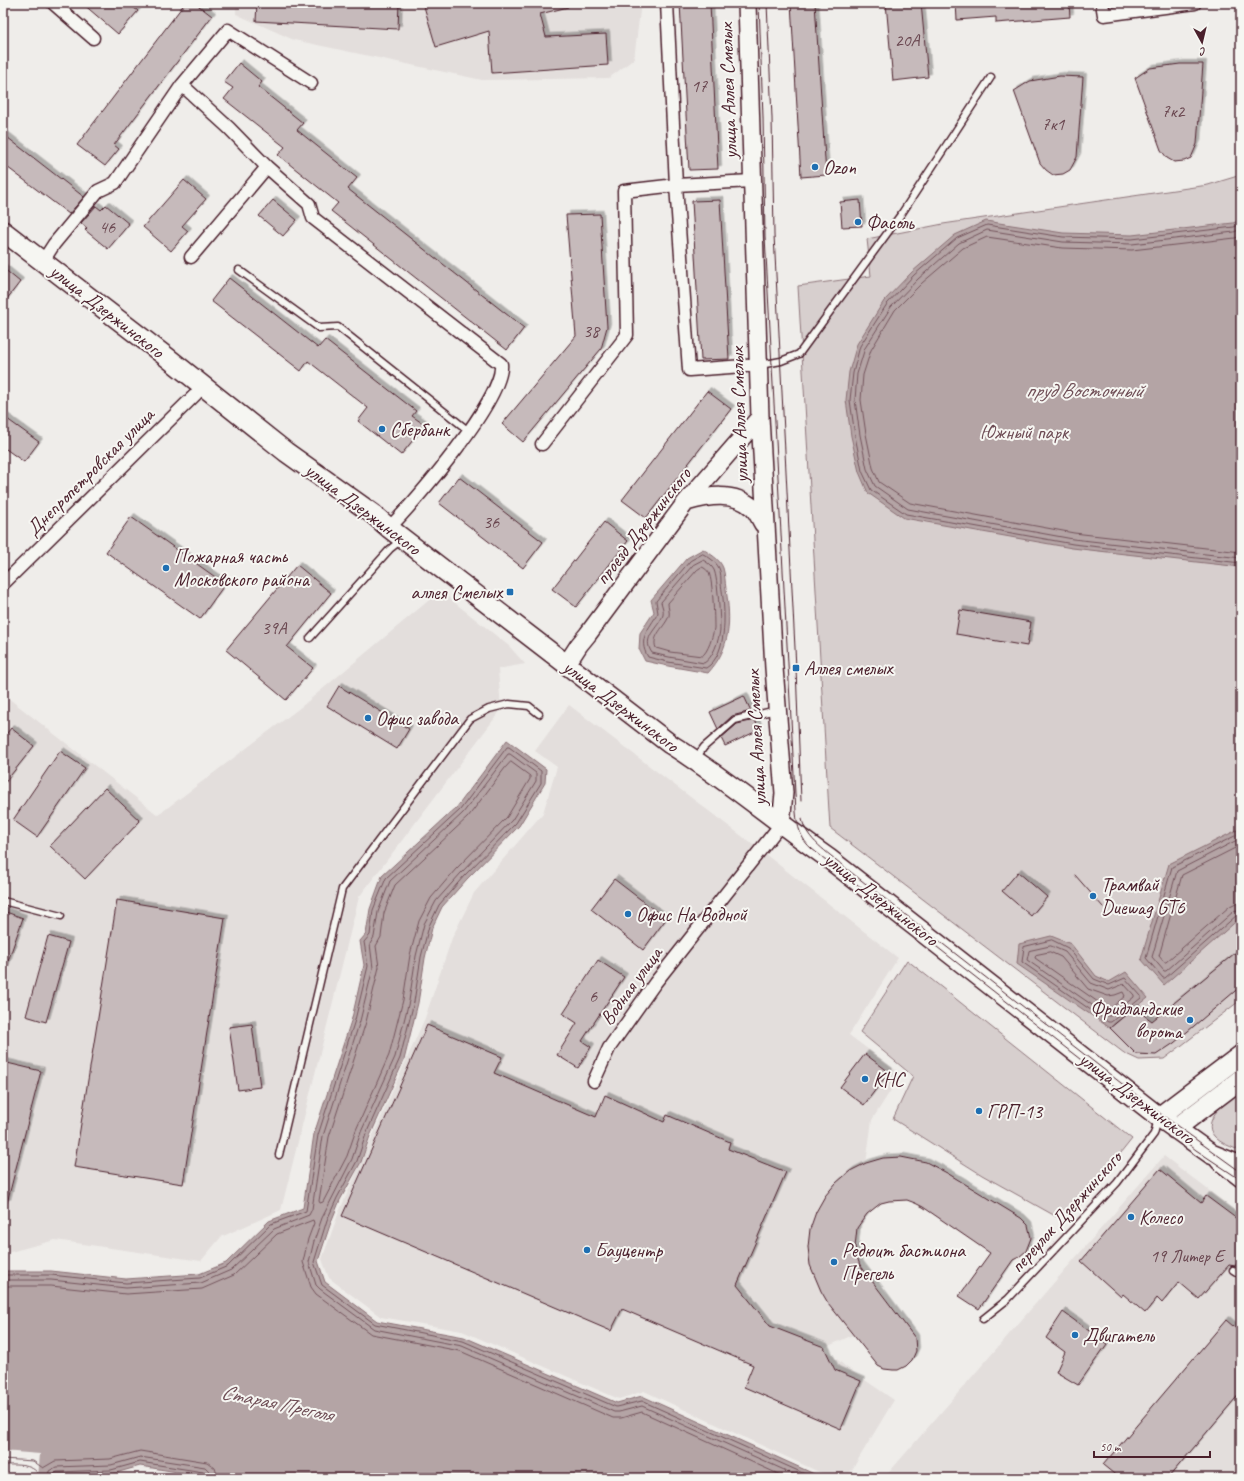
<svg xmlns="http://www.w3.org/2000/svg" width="1244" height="1481" font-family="Caveat,sans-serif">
  <defs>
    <filter id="shadow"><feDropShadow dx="3.5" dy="-3.5" stdDeviation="0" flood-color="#0004"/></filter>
  </defs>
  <rect width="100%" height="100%" fill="#efedea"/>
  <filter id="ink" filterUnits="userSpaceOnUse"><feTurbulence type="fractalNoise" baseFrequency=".025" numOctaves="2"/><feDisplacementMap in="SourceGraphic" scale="8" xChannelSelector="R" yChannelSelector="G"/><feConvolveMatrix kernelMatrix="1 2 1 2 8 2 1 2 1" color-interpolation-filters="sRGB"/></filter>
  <g filter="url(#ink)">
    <path fill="#e3dedc" d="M 236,3 L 641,3 L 634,59 L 609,78 L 482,80 L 294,40 L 236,14 Z
      M 440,591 L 509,646 L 525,664 L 498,669 L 501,710 L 359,897 L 281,1210 L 221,1237 L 201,1261 L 55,1240 L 3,1254 L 3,694 L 158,815 L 301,707 Z
      M 569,705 L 747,840 L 898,958 L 849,1035 L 901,1074 L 872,1120 L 866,1163 L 850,1171 L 836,1183 L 825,1196 L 816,1212 L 810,1229 L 808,1246 L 810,1265 L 821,1291 L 828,1303 L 853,1335 L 824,1348 L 846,1367 L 894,1400 L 847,1478 L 832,1478 L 644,1391 L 619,1399 L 462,1331 L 381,1317 L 329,1278 L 322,1259 L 339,1212 L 425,1018 L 452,938 L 474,893 L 543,813 L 557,767 L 535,751 Z
      M 1164,1156 L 1241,1215 L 1241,1478 L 884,1478 Z"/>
    <path fill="#d7cfce" stroke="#90777c" d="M 1241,175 L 1241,1001 L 1238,1002 L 1164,1059 L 1139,1060 L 1124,1053 L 830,828 L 798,286 L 871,276 L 867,239 L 943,224 L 1208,185 Z
      M 907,960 L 1132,1139 L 1066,1222 L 982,1175 L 893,1119 L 913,1076 L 860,1032 Z
      M 1241,1090 L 1241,1151 C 1232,1147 1221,1144 1214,1136 C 1200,1120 1229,1098 1241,1090 Z"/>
    <path fill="#b4a4a5" stroke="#8a6f74" d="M 1241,220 L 1241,567 L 1072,548 L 904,518 L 868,493 L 859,472 L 851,436 L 846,400 L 849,372 L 857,344 L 884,301 L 912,272 L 955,235 L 986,221 L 1063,233 L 1132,235 L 1233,223 Z
      M 703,549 C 710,554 720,559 723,568 C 725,574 725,582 726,589 C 731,621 731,648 708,673 L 668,666 L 645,661 L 639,649 L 640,633 L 654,612 L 651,600 L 687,558 Z
      M 507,740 L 546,769 L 545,783 L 519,826 L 467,879 L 442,907 L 432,928 L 425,958 L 418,1003 L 404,1060 L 370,1136 L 361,1162 L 340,1200 L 331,1222 L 318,1261 L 325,1282 L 377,1321 L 464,1337 L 617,1403 L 642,1396 L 823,1478 L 215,1478 L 140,1466 L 112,1474 L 38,1477 L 3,1474 L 3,1271 L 51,1271 L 126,1279 L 199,1274 L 226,1263 L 269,1221 L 303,1208 L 314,1134 L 352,1018 L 364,965 L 360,941 L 366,934 L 370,909 L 382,876 L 457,807 Z
      M 1241,828 L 1241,917 L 1164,985 L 1141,959 L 1169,864 Z
      M 1051,936 L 1071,944 L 1096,976 L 1109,982 L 1126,972 L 1148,998 L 1110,1028 L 1017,964 L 1019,944 Z"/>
    <path fill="#efedea" d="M 3,1451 L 40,1454 L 38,1477 L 3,1474 Z"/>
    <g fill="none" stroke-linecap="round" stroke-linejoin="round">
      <path stroke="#74545c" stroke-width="1" d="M 1241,224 L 1234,227 L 1132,239 L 1063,237 L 987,225 L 957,238 L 914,275 L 887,304 L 860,346 L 853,373 L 850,400 L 855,436 L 862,471 L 871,490 L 906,514 L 1073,544 L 1241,563
        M 1241,229 L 1234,232 L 1132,244 L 1063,242 L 987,230 L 959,243 L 918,279 L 891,307 L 865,348 L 857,374 L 855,400 L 860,435 L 867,469 L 875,486 L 908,509 L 1073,539 L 1241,558
        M 1241,236 L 1235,238 L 1132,250 L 1062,248 L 987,237 L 963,248 L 922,283 L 895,310 L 871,350 L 863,375 L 861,400 L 866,434 L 873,468 L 879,482 L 910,503 L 1074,533 L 1241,552
        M 703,554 C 709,557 716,562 719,568 C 721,572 721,579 721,584 C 725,607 729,654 706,668 L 668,662 L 648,657 C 637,639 649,629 658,613 L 656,601 L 690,561 Z
        M 703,560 C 707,562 712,566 714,570 C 718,579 720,619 720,630 C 719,640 713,658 704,663 L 669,657 L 652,653 C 641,637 658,629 663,615 C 664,610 662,606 661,602 L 693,565 Z
        M 702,567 C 705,568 707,570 709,573 C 713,582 714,618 714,628 C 713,636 708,652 702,656 L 670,652 L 656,648 C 651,636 665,627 669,616 C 670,612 668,608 668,603 L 697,570 Z
        M 511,762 L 530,776 L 530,779 L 507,817 L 456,869 L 431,898 L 419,921 L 410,955 L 403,1000 L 389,1055 L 356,1130 L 347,1156 L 323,1202 L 320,1203 L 319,1201 L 329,1137 L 366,1022 L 379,967 L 376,946 L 381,937 L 384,913 L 395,885 L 468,817 L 505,768 Z
        M 1241,833 L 1172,867 L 1146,958 L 1163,978 L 1165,978 L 1237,915 L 1241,914
        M 1241,838 L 1177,871 L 1152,957 L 1164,971 L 1166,971 L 1234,911 L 1241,909
        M 1241,845 L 1182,875 L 1159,956 L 1164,962 L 1166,962 L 1230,906 L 1236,903 L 1241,903
        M 1052,940 L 1068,948 L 1094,979 L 1109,985 L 1125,978 L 1141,996 L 1141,998 L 1111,1022 L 1108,1022 L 1022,962 L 1024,947 Z
        M 1051,946 L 1065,952 L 1091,983 L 1109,990 L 1124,984 L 1134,995 L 1134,997 L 1110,1016 L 1108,1016 L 1027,960 L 1029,951 Z
        M 1050,952 L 1061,957 L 1088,989 L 1108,996 L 1115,995 L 1123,992 L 1125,996 L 1110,1009 L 1108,1009 L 1035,958 L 1036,955 Z
        M 3,1275 L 51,1275 L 126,1283 L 200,1278 L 228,1266 L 271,1224 L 306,1211 L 318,1135 L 355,1020 L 368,966 L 364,942 L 370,935 L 373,910 L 386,878 L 460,810 L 507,747 L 509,747 L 541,771 L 541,783 L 516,823 L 464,876 L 439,905 L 429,926 L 421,957 L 414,1002 L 400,1058 L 366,1134 L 357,1161 L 337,1198 L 327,1220 L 314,1262 L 322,1285 L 375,1324 L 463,1341 L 616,1407 L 642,1401 L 814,1478
        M 3,1280 L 51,1280 L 126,1288 L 201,1283 L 231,1270 L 274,1229 L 309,1215 L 312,1209 L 323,1136 L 360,1021 L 373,968 L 370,944 L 374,937 L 378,912 L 390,881 L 463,813 L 508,754 L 510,754 L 536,773 L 536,781 L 512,820 L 461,873 L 436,901 L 424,924 L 416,956 L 409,1001 L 395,1057 L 361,1132 L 352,1159 L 322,1218 L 314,1241 L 309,1262 L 316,1285 L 320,1289 L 374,1329 L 462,1346 L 614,1412 L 619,1412 L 642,1406 L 802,1478
        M 3,1286 L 51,1286 L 126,1294 L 202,1289 L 234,1275 L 277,1234 L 313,1220 L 314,1223 L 308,1239 L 303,1262 L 311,1287 L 316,1294 L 371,1334 L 460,1351 L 613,1418 L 621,1418 L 642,1412 L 787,1478
        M 3,1459 L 33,1461 L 43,1468 L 55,1461 L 110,1459 L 140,1451 L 207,1462 L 215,1468 L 218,1478
        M 3,1465 C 14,1465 38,1463 39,1478
        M 48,1478 L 49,1471 L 56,1467 L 111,1465 L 140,1457 L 205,1467 L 210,1472 L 212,1478
        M 53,1478 L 54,1474 L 57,1472 L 111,1470 L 140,1462 L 203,1472 L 206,1474 L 207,1478"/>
    </g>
    <path fill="#c6babb" stroke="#4a1f2b" filter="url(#shadow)" d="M 82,3 L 128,3 L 138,11 L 118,34 Z
      M 185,3 L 195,3 L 212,16 L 114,145 L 119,149 L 105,166 L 77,145 Z
      M 257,3 L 399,3 L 398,29 L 256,21 Z
      M 423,3 L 567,3 L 568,7 L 540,14 L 546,37 L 606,34 L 608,65 L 492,73 L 489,31 L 436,47 Z
      M 680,3 L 710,3 L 718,169 L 689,170 Z
      M 791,3 L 815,3 L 826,175 L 801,177 Z
      M 886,3 L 921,3 L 928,77 L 893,81 Z
      M 956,3 L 1069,3 L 1070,17 L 996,23 L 996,17 L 957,20 Z
      M 239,63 L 262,82 L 258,87 L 303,123 L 297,130 L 357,178 L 348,189 L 524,328 L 507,350 L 331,211 L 338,203 L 278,155 L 285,147 L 224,99 L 233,88 L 224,82 Z
      M 1180,64 L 1203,64 L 1197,144 L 1191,158 L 1184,161 L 1174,162 L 1167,158 L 1161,150 L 1135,78 L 1150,68 Z
      M 1060,76 L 1083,77 L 1077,157 L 1070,170 L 1063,174 L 1053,175 L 1046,170 L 1040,163 L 1014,91 L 1030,81 Z
      M 3,134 L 84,197 L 69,214 L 3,164 Z
      M 184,180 L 206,199 L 182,226 L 188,231 L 171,251 L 143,227 Z
      M 273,200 L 297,220 L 283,236 L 259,216 Z
      M 720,200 L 729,359 L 701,360 L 692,201 Z
      M 860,200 L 862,226 L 842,227 L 840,202 Z
      M 106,205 L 129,224 L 108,249 L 85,230 L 87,228 L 81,223 L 96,206 L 101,210 Z
      M 600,214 L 607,327 L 601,349 L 523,442 L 502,424 L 576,336 L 566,215 Z
      M 3,268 L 20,282 L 3,304 Z
      M 229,278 L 318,348 L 325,340 L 416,411 L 412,416 L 425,425 L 401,455 L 358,421 L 368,408 L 308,361 L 301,371 L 211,301 Z
      M 707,391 L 731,409 L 646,518 L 622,500 Z
      M 3,416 L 39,442 L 24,462 L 3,447 Z
      M 459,477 L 543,542 L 523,568 L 439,503 Z
      M 131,517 L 225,584 L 200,619 L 106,552 Z
      M 604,522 L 628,541 L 576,607 L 552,589 Z
      M 297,565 L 331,593 L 287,647 L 313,668 L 286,700 L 226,650 Z
      M 960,610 L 1031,622 L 1027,646 L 956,634 Z
      M 339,686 L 409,729 L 397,749 L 327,706 Z
      M 744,696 L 751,711 L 732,716 L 718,729 L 710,712 Z
      M 755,720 L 759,730 L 725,746 L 721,738 L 737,724 Z
      M 11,728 L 34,746 L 3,785 L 3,738 Z
      M 60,751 L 85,768 L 37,837 L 13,820 Z
      M 105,788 L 140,821 L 85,879 L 50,846 Z
      M 1018,872 L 1047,897 L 1031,916 L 1002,891 Z
      M 614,879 L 666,919 L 643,950 L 591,909 Z
      M 117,900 L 225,918 L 183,1184 L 74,1167 Z
      M 3,911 L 23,918 L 5,970 L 3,969 Z
      M 48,936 L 69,942 L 46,1022 L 26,1016 Z
      M 1235,953 L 1241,961 L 1241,986 L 1174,1043 L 1156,1055 L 1136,1054 L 1110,1028 L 1134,1008 L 1152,1021 Z
      M 598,960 L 624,977 L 582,1041 L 591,1047 L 578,1068 L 557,1055 L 577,1023 L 563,1014 Z
      M 252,1024 L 260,1087 L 238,1090 L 229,1027 Z
      M 427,1025 L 502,1057 L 494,1073 L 596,1117 L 605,1095 L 664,1122 L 667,1115 L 730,1142 L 728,1149 L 786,1172 L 737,1285 L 770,1326 L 824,1347 L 835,1370 L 861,1381 L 841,1429 L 744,1387 L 753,1365 L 622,1309 L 611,1331 L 342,1216 Z
      M 865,1054 L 889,1072 L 864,1105 L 840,1087 Z
      M 3,1062 L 41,1071 L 7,1203 L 3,1202 Z
      M 901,1157 L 926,1162 L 947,1173 L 1021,1218 L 1028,1225 L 1031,1238 L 1026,1251 L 1019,1257 L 1013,1260 L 979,1309 L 959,1296 L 990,1253 L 923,1207 L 915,1203 L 907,1200 L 889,1201 L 881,1203 L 867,1214 L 857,1228 L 855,1247 L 857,1257 L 860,1265 L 915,1338 L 916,1351 L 912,1360 L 906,1366 L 898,1370 L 893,1370 L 884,1369 L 878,1366 L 828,1303 L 821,1291 L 810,1265 L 808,1247 L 810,1229 L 816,1212 L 825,1196 L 836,1183 L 850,1171 L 866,1163 L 883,1158 Z
      M 1160,1169 L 1201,1203 L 1206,1196 L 1241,1222 L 1241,1258 L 1235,1266 L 1229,1265 L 1199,1299 L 1179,1282 L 1162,1303 L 1157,1298 L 1145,1313 L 1123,1294 L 1121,1297 L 1081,1261 Z
      M 1063,1312 L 1107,1344 L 1078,1385 L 1056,1372 L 1065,1352 L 1046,1338 Z
      M 1226,1320 L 1241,1333 L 1241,1392 L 1168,1478 L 1119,1478 L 1103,1465 Z"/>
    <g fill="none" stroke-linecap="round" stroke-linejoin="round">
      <g stroke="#4a1f2b" stroke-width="9">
        <path id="service" d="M 239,270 L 319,328 L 338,327 L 470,432
          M 760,365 L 781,361 L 799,354 L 902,213 L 991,77
          M 310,638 L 390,549 L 400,541
          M 696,758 L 704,747 L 735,720 L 776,710
          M 3,901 L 61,916
          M 279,1155 L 342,889 L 470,719 L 489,709 L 509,704 L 529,706 L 539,714
          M 1233,1270 L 1241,1275
          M 983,1319 L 1008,1299 L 1117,1183 L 1154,1134 L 1158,1119"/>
      </g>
      <g stroke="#4a1f2b" stroke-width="15">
        <path id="minor" d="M 53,3 L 93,38
          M 667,3 L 676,185 L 689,370 L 758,365
          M 1102,3 L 1104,15 L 1195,3
          M 182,85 L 228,30 L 311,83
          M 191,257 L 267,167
          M 43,261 L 54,244 L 98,191 L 115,183 L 182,85 L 229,128 L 267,167 L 309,204 L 313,218 L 501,364 C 505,398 414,503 389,528
          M 542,444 L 627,335 L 624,191 L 676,185 L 752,181
          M 3,584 L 195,395 L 202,386
          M 594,1081 L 609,1048 L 655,983 L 781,824"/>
      </g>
      <g stroke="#4a1f2b" stroke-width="20">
        <path id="secondary" d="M 747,3 L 760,417 L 774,668 L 784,793 L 781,824
          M 686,502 C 708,496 734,491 753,508 C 757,512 760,519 763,524 L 766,524
          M 566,665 L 579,645 L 588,634 L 686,502 L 760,417
          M 1219,1161 L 1241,1178"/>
      </g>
      <g stroke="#4a1f2b" stroke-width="22">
        <path id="primary" d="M 3,231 L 168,358 L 286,452 L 373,514 L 389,528 L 670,744 C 725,778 775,821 828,858 L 1159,1117 L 1211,1154 L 1241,1166
          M 1159,1117 L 1241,1055
          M 1175,1129 L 1241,1079"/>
      </g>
      <use href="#service" stroke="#f6f6f2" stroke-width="6"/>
      <use href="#minor" stroke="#f6f6f2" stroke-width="12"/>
      <use href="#secondary" stroke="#f6f6f2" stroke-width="17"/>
      <use href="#primary" stroke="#f6f6f2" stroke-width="19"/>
      <path stroke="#4a1f2b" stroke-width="1" d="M 759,3 L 763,118 L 765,236 L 796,812 C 797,826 801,840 812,849 L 1196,1150 L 1241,1180
        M 767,3 L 772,118 L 774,235 L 796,668 L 801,801
        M 802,819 C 806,840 828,852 843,866 L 1162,1115 L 1241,1172
        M 1075,875 L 1103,907"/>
    </g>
  </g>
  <g fill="#1f6fb2" stroke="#f6f6f2" stroke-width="1.5">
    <circle cx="815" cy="167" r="4"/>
    <circle cx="858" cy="222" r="4"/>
    <circle cx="382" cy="429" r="4"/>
    <circle cx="166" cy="568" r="4"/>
    <rect x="506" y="588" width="8" height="8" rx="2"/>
    <rect x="792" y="664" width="8" height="8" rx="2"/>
    <circle cx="368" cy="718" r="4"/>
    <circle cx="1093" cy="896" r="4"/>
    <circle cx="628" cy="914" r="4"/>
    <circle cx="1190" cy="1020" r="4"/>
    <circle cx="865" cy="1079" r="4"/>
    <circle cx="979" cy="1111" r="4"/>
    <circle cx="1131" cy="1217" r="4"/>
    <circle cx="587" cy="1250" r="4"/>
    <circle cx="834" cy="1262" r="4"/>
    <circle cx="1075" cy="1335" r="4"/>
  </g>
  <g text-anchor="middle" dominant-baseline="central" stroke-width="4" stroke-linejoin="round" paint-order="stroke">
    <g font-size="18" fill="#69464f">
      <text x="907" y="40">20А</text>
      <text x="699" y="86">17</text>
      <text x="1173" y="111">7к2</text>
      <text x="1053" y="124">7к1</text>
      <text x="107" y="227">46</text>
      <text x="591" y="331">38</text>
      <text x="491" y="522">36</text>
      <text x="274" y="628">39А</text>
      <text x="593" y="996">6</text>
      <text x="1187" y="1256">19 Литер Е</text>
    </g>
    <g font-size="20" fill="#4a1f2b" stroke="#f6f6f2">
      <text transform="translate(728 91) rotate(-92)">улица Аллея Смелых</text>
      <text transform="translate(107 311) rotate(38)">улица Дзержинского</text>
      <text transform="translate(739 415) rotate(-92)">улица Аллея Смелых</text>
      <text transform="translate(90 472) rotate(-45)">Днепропетровская улица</text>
      <text transform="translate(363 509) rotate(37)">улица Дзержинского</text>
      <text transform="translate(643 526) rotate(-52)">проезд Дзержинского</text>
      <text transform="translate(621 706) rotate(37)">улица Дзержинского</text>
      <text transform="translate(756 738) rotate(-93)">улица Аллея Смелых</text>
      <text transform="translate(881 899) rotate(38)">улица Дзержинского</text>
      <text transform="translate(631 986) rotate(-54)">Водная улица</text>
      <text transform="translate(1137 1098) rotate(37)">улица Дзержинского</text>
      <text transform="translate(1066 1212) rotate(-48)">переулок Дзержинского</text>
    </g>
    <g font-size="20" fill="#4a1f2b" stroke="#f6f6f2" text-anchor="start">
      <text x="823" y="167">Ozon</text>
      <text x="866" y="222">Фасоль</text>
      <text x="390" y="429">Сбербанк</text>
      <text x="174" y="556">Пожарная часть<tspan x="174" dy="23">Московского района</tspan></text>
      <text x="502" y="592" text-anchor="end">аллея Смелых</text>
      <text x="804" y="668">Аллея смелых</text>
      <text x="376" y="718">Офис завода</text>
      <text x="1101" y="884">Трамвай<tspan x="1101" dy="23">Duewag GT6</tspan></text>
      <text x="636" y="914">Офис На Водной</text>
      <text x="1182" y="1008" text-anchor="end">Фридландские<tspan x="1182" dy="23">ворота</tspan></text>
      <text x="873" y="1079">КНС</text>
      <text x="987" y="1111">ГРП-13</text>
      <text x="1139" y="1217">Колесо</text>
      <text x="595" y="1250">Бауцентр</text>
      <text x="842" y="1250">Редюит бастиона<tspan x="842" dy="23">Прегель</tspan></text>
      <text x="1083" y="1335">Двигатель</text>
    </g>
    <g font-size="20" fill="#6d4b54" stroke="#f6f6f2">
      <text x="1024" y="432">Южный парк</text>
    </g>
    <g font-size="21" font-style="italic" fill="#6f4e56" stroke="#f6f6f2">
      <text x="1084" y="390">пруд Восточный</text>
      <text transform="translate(277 1403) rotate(12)">Старая Преголя</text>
    </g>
  </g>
  <rect width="1244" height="1481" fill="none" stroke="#f6f6f2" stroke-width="16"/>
  <rect x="8" y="8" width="1228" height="1465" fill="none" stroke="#4a1f2b" stroke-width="1.5" filter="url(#ink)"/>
  <g transform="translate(1202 42) rotate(172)" stroke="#f6f6f2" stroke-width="3" paint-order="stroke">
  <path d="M0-3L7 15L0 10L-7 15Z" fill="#4a1f2b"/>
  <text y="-6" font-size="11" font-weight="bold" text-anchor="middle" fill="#4a1f2b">С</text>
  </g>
  <path d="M1094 1451v6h116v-6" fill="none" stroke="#4a1f2b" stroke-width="2"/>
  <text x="1100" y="1451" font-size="12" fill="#4a1f2b" stroke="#f6f6f2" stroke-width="3" paint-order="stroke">50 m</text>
</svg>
